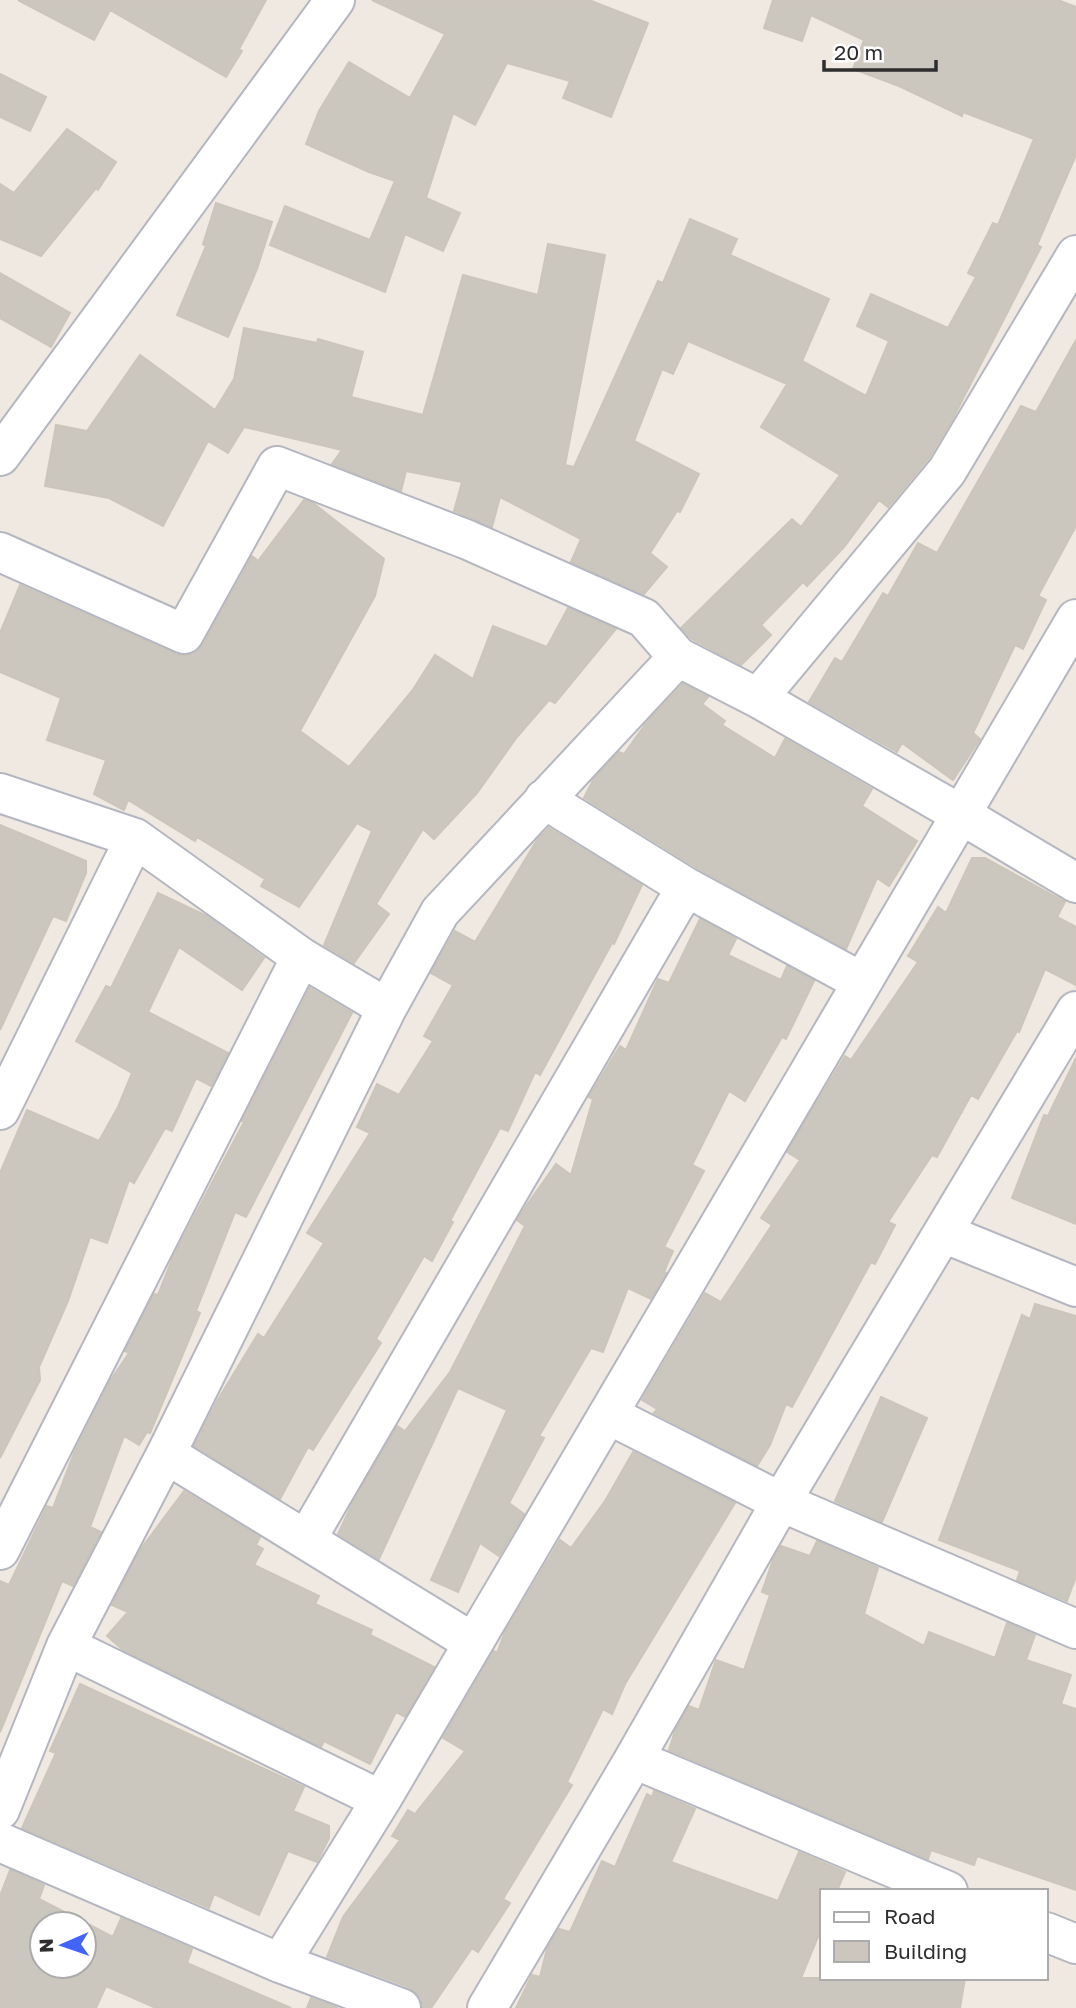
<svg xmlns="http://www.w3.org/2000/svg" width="1076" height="2008" font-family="'Golos Text',sans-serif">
  <rect width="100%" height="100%" fill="#efe9e1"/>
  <path fill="#cbc7bf" stroke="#cbc5ba" stroke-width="2" fill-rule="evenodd" d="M 18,0 L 266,0 L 239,49 L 242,51 L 226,77 L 110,10 L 94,40 Z
    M 372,0 L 589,0 L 648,23 L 611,117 L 563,98 L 570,81 L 507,63 L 475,125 L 453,113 L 426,198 L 460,213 L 443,251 L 405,234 L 385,292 L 270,245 L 285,206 L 370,240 L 395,181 L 369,172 L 306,144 L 319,111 L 349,62 L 410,98 L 445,34 Z
    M 773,0 L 1058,0 L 1076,7 L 1076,155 L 1037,245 L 1041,247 L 952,420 L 929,458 L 888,507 L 879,500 L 844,547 L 807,586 L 803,582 L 761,625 L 771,635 L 741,665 L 692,639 L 681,628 L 792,519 L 801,527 L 840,475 L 761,427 L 787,384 L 688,341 L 673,374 L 662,369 L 634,441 L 699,474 L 680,512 L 677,511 L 650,553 L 667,567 L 644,594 L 571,562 L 581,539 L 500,497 L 492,527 L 454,511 L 462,482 L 406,471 L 401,491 L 332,464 L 342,450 L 244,427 L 228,453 L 208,441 L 163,526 L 109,498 L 45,486 L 56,425 L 87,431 L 140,355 L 215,410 L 234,379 L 244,328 L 317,343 L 318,339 L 363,352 L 351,397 L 423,415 L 463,275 L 538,295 L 548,244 L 605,255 L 565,465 L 574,467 L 658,281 L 663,283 L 690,219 L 737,239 L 730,255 L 829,299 L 802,361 L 866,396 L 889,341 L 857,326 L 871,294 L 948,328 L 976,277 L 968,273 L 993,223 L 998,225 L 1034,139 L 963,112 L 962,116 L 899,86 L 853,69 L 864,40 L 811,15 L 802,41 L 764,28 Z
    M 0,74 L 46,97 L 30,131 L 0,117 Z
    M 67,129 L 116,162 L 98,190 L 96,188 L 41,256 L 0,239 L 0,184 L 14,193 Z
    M 216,203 L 272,222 L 257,269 L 228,337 L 177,315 L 206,246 L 203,244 Z
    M 0,273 L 70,313 L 51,347 L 0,318 Z
    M 1076,340 L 1076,526 L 1038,596 L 1046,600 L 1023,649 L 1015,645 L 973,733 L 980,739 L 953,780 L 902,743 L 897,752 L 809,702 L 835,658 L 842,662 L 883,593 L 888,596 L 918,543 L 937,553 L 1021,406 L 1036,412 Z
    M 304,500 L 313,503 L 384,559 L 375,596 L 300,731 L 349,767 L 412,691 L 435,655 L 473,679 L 493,626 L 547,647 L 568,608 L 616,629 L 555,703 L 549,700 L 517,737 L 477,793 L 434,839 L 423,829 L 376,904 L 389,914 L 354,963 L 324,945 L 372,831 L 357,823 L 299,907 L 261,886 L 265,879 L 197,837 L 195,841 L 128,800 L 124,810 L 94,794 L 106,760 L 47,740 L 61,698 L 0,672 L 0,633 L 20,585 L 175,654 L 185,656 L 195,653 L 203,645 L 252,556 L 258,561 Z
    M 683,684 L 708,697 L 702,704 L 725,721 L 722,725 L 775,758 L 785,739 L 872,789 L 862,806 L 917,841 L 889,886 L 877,878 L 846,949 L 697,868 L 584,798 L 593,780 L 619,752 L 624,754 L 647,722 Z
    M 0,825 L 86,861 L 86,873 L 66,921 L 53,916 L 0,1030 Z
    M 549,828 L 642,885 L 614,944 L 612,943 L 540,1075 L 535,1072 L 508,1131 L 500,1128 L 450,1221 L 453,1222 L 432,1261 L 424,1256 L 376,1339 L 381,1343 L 313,1450 L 308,1447 L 280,1499 L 194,1446 L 217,1401 L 258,1334 L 264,1338 L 324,1243 L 307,1233 L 370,1133 L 357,1127 L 377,1084 L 399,1095 L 433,1041 L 424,1036 L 453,985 L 431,973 L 455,931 L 475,942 L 537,840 Z
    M 972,858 L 985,858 L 1065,902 L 1057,917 L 1076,927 L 1076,985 L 1045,969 L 1019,1032 L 1017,1031 L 978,1099 L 971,1095 L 937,1157 L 932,1155 L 888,1222 L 895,1225 L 875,1264 L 871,1262 L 792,1407 L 786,1404 L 770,1445 L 757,1466 L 654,1413 L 657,1409 L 642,1400 L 705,1293 L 721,1302 L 772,1225 L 761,1218 L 800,1160 L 787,1152 L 845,1056 L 851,1060 L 918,962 L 908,956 L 938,907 L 946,913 Z
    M 158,893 L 207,916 L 264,958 L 242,990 L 179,947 L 148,1012 L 228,1053 L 211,1086 L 196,1078 L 172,1131 L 165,1128 L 134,1183 L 129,1180 L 107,1243 L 90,1237 L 68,1301 L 39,1367 L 40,1380 L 0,1458 L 0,1173 L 27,1110 L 99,1141 L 118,1107 L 132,1073 L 76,1041 L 106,986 L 111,988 Z
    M 700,919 L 736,939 L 728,955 L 781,980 L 787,966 L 814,981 L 786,1039 L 782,1037 L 745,1101 L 729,1091 L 692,1165 L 704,1171 L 664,1247 L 673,1251 L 664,1272 L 666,1273 L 651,1299 L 628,1288 L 603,1352 L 591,1348 L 539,1436 L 544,1438 L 509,1503 L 524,1514 L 499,1556 L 480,1543 L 458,1592 L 431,1580 L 507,1410 L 458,1388 L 379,1559 L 338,1534 L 352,1504 L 397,1426 L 405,1431 L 450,1372 L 525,1226 L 517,1220 L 526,1206 L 556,1164 L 571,1175 L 593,1099 L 589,1097 L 620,1046 L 626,1050 L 658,979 L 669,983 Z
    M 310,988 L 352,1013 L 246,1217 L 235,1212 L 196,1311 L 200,1313 L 150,1433 L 147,1432 L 139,1445 L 124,1436 L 90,1527 L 101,1532 L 73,1586 L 62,1581 L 0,1732 L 0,1581 L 9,1585 L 47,1506 L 53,1508 L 74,1453 L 110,1381 L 129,1353 L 125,1351 L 154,1294 L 158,1295 L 173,1257 L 244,1122 L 242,1121 Z
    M 1076,1058 L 1076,1224 L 1012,1198 L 1044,1115 L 1048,1116 Z
    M 1035,1304 L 1076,1316 L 1076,1576 L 1067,1601 L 1017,1580 L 1020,1571 L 939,1540 L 1022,1315 L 1030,1319 Z
    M 881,1397 L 927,1418 L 882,1522 L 835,1501 Z
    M 633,1452 L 735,1503 L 625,1684 L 612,1714 L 603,1709 L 567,1782 L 572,1785 L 503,1899 L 510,1903 L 478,1952 L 472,1948 L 431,2008 L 422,2008 L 418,1995 L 409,1987 L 327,1957 L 343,1917 L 400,1840 L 392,1836 L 408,1810 L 415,1814 L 465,1751 L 443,1738 L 494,1651 L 497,1653 L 505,1632 L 560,1540 L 571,1548 L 605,1501 Z
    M 184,1491 L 260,1537 L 256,1545 L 263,1549 L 254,1565 L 319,1596 L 315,1604 L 372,1630 L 370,1635 L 434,1667 L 405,1717 L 396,1712 L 370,1764 L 324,1741 L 321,1747 L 123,1650 L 107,1636 L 128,1612 L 112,1605 L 140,1550 Z
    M 817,1541 L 878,1568 L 864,1614 L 924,1646 L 929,1632 L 995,1658 L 1007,1623 L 1035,1635 L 1026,1660 L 1071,1675 L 1061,1704 L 1076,1709 L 1076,1890 L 977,1856 L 974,1865 L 931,1850 L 928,1859 L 669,1750 L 675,1731 L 689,1706 L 699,1710 L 716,1660 L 744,1670 L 770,1595 L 762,1592 L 773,1560 L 781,1546 L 810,1556 Z
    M 80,1684 L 304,1787 L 293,1811 L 329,1826 L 329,1838 L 317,1862 L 288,1851 L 259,1915 L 214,1894 L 209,1908 L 22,1828 L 56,1753 L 50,1751 Z
    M 654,1791 L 695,1809 L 671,1862 L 778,1901 L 799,1852 L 845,1872 L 837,1891 L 822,1891 L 822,1927 L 801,1978 L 965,1978 L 960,2008 L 516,2008 L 532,1975 L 540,1977 L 547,1949 L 559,1929 L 570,1932 L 602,1861 L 615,1867 L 647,1794 L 652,1797 Z
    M 10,1870 L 44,1885 L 39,1899 L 113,1937 L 121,1918 L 192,1949 L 187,1963 L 291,2008 L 156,2008 L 106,1986 L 96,2008 L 0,2008 L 0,1896 ZM 42,1924 L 84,1924 L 84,1966 L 42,1966 Z
    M 311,1998 L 338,2008 L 307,2008 Z"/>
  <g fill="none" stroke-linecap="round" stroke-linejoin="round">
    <g stroke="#b4b7c1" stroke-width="42">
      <path id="minor" d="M 0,456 L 335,0
        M 0,552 L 184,634 L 277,466 L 468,540 L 644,618 L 678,657 L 758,698 L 947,471 L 1076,255
        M 758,698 L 960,814 L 1076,883
        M 0,793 L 135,838 L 301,957 L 387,1008 L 440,912 L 678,657
        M 544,799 L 686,887 L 862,982
        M 0,1110 L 135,838
        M 943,1233 L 1076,1287
        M 609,1415 L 781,1502 L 1076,1629
        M 166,1454 L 472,1642
        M 306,1540 L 686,887
        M 0,1550 L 301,957
        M 66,1646 L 381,1800
        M 634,1759 L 948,1891
        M 0,1810 L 66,1646 L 166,1454 L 387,1008
        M 0,1842 L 280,1963 L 401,2008
        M 1046,1932 L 1076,1944
        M 280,1963 L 381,1800 L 1076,619
        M 487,2008 L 634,1759 L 781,1502 L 1076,1011"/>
    </g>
    <use href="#minor" stroke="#fff" stroke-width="38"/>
  </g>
  <rect x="820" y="1889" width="228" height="91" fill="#ffffff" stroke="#ababab" stroke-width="2"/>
  <rect x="834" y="1912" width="35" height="10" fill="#ffffff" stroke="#ababab" stroke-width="2"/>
  <text x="884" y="1924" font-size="21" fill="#2e2e2e">Road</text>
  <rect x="834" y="1941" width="35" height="21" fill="#cbc7bf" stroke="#ababab" stroke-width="2"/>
  <text x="884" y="1959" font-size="21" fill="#2e2e2e">Building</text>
  <g transform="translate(63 1945) rotate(268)"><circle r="33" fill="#ffffff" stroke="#ababab" stroke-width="2"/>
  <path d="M0-5L12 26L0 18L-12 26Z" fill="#4264fb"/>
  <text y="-10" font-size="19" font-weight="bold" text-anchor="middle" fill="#2e2e2e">N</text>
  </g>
  <path d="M824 60v10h112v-10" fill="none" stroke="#2e2e2e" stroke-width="3.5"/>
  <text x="834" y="60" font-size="21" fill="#2e2e2e" stroke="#ffffff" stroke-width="5" paint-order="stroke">20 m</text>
</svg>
